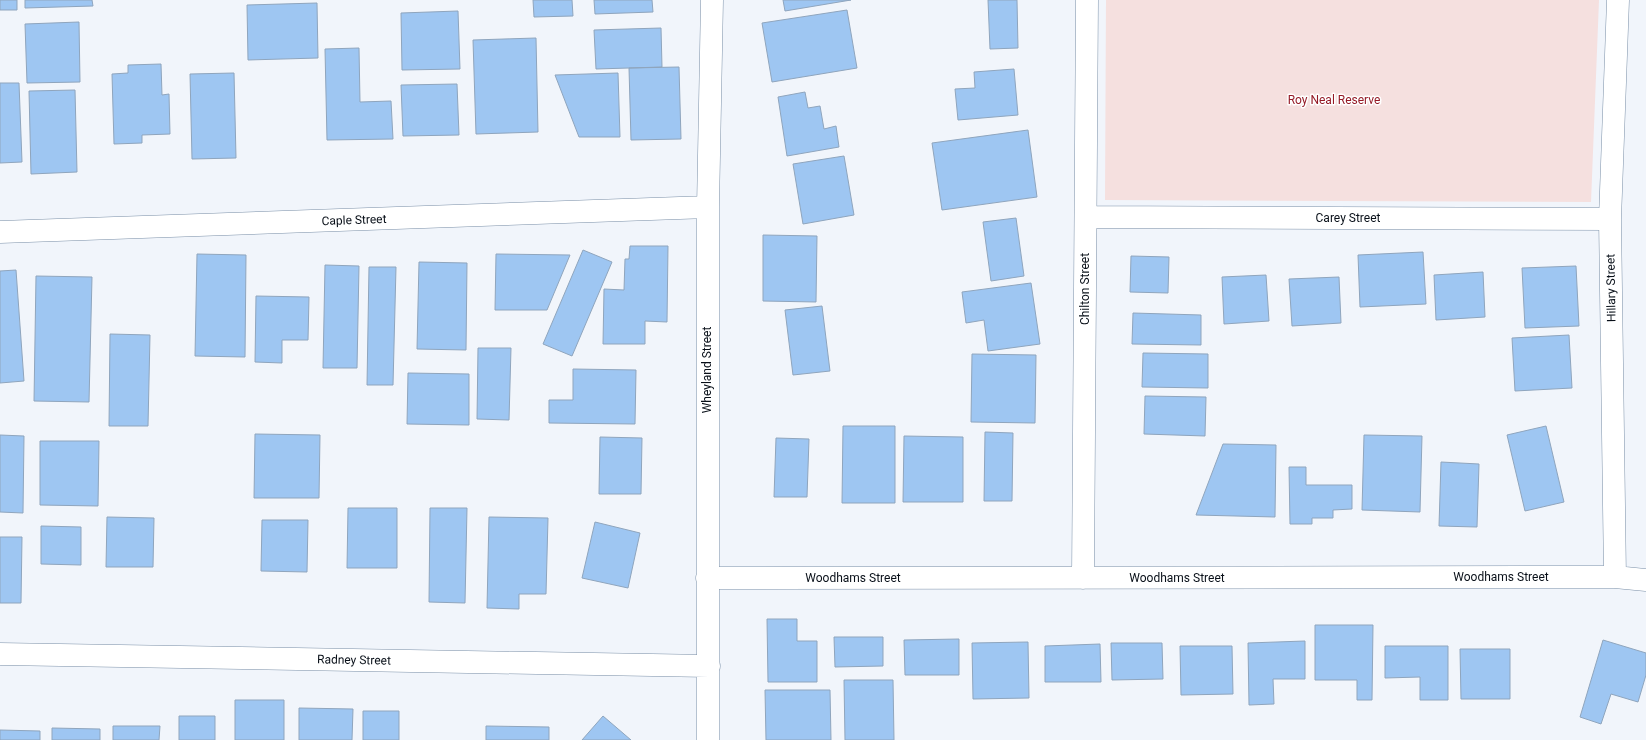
<svg xmlns="http://www.w3.org/2000/svg" width="1646" height="740" font-family="Roboto,sans-serif">
  <rect width="100%" height="100%" fill="#f1f5fb"/>
  <path fill="#f5e0df" d="M 1106,0 L 1599,0 L 1591,202 L 1105,200 Z"/>
  <path fill="#9ec6f2" stroke="#8fa5bd" d="M 0,0 L 17,0 L 17,10 L 0,10 Z
    M 25,0 L 92,0 L 93,6 L 25,8 Z
    M 533,0 L 572,0 L 573,16 L 534,17 Z
    M 594,0 L 652,0 L 653,12 L 595,14 Z
    M 783,0 L 851,0 L 785,11 Z
    M 988,0 L 1017,0 L 1018,48 L 990,49 Z
    M 317,3 L 318,58 L 248,60 L 247,5 Z
    M 847,10 L 857,68 L 772,82 L 762,23 Z
    M 458,11 L 460,69 L 402,70 L 401,13 Z
    M 79,22 L 80,82 L 27,83 L 25,24 Z
    M 661,28 L 662,67 L 596,69 L 594,30 Z
    M 536,38 L 538,132 L 476,134 L 473,40 Z
    M 359,48 L 360,102 L 391,101 L 393,139 L 327,140 L 325,49 Z
    M 161,64 L 162,95 L 169,94 L 170,134 L 142,135 L 142,143 L 114,144 L 112,74 L 128,73 L 128,65 Z
    M 679,67 L 681,139 L 631,140 L 629,68 Z
    M 1014,69 L 1018,115 L 958,120 L 955,89 L 975,88 L 974,72 Z
    M 234,73 L 236,158 L 192,159 L 190,74 Z
    M 618,73 L 620,137 L 579,137 L 555,75 Z
    M 0,83 L 19,83 L 22,162 L 0,163 Z
    M 457,84 L 459,135 L 403,136 L 401,85 Z
    M 75,90 L 77,172 L 31,174 L 29,91 Z
    M 805,92 L 808,108 L 820,106 L 824,129 L 836,126 L 839,147 L 787,156 L 778,97 Z
    M 1028,130 L 1037,197 L 942,210 L 932,143 Z
    M 844,156 L 854,215 L 803,224 L 793,164 Z
    M 1016,218 L 1024,276 L 991,281 L 983,222 Z
    M 763,235 L 817,236 L 816,302 L 763,301 Z
    M 630,246 L 668,246 L 667,322 L 645,321 L 645,344 L 603,344 L 604,289 L 624,290 L 625,259 L 629,259 Z
    M 583,250 L 612,262 L 572,356 L 543,344 Z
    M 1423,252 L 1426,304 L 1360,307 L 1358,255 Z
    M 197,254 L 246,255 L 245,357 L 195,356 Z
    M 496,254 L 570,255 L 547,310 L 495,310 Z
    M 1131,256 L 1169,257 L 1168,293 L 1130,292 Z
    M 419,262 L 467,263 L 466,350 L 417,349 Z
    M 325,265 L 359,266 L 357,368 L 323,368 Z
    M 1576,266 L 1579,326 L 1525,328 L 1522,268 Z
    M 369,267 L 396,267 L 393,385 L 367,385 Z
    M 16,270 L 24,381 L 0,383 L 0,271 Z
    M 1483,272 L 1485,317 L 1436,320 L 1434,275 Z
    M 1266,275 L 1269,321 L 1224,324 L 1222,277 Z
    M 36,276 L 92,277 L 89,402 L 34,401 Z
    M 1339,277 L 1341,323 L 1292,326 L 1289,279 Z
    M 1031,283 L 1040,344 L 988,351 L 984,320 L 966,323 L 962,292 Z
    M 256,296 L 309,297 L 308,340 L 282,340 L 282,363 L 255,362 Z
    M 822,306 L 830,371 L 793,375 L 785,310 Z
    M 1133,313 L 1201,315 L 1201,345 L 1132,344 Z
    M 110,334 L 150,335 L 148,426 L 109,426 Z
    M 1569,335 L 1572,388 L 1515,391 L 1512,338 Z
    M 478,348 L 511,348 L 509,420 L 477,419 Z
    M 1143,353 L 1208,354 L 1208,388 L 1142,387 Z
    M 972,354 L 1036,355 L 1035,423 L 971,422 Z
    M 573,369 L 636,370 L 635,424 L 549,423 L 549,400 L 573,400 Z
    M 408,373 L 469,374 L 469,425 L 407,424 Z
    M 1145,396 L 1206,397 L 1205,436 L 1144,434 Z
    M 843,426 L 895,426 L 895,503 L 842,503 Z
    M 1546,426 L 1564,502 L 1525,511 L 1507,435 Z
    M 985,432 L 1013,433 L 1012,501 L 984,501 Z
    M 255,434 L 320,435 L 319,498 L 254,498 Z
    M 0,435 L 24,436 L 23,513 L 0,512 Z
    M 1364,435 L 1422,436 L 1420,512 L 1362,510 Z
    M 904,436 L 963,437 L 963,502 L 903,502 Z
    M 600,437 L 642,438 L 641,494 L 599,494 Z
    M 776,438 L 809,439 L 807,497 L 774,497 Z
    M 40,441 L 99,441 L 98,506 L 40,505 Z
    M 1223,444 L 1276,445 L 1275,517 L 1196,515 Z
    M 1441,462 L 1479,464 L 1477,527 L 1439,526 Z
    M 1289,467 L 1306,467 L 1306,485 L 1352,485 L 1352,509 L 1333,510 L 1333,518 L 1312,518 L 1312,524 L 1290,524 Z
    M 348,508 L 397,508 L 397,568 L 347,568 Z
    M 430,508 L 467,508 L 465,603 L 429,602 Z
    M 107,517 L 154,518 L 153,567 L 106,567 Z
    M 489,517 L 548,518 L 546,594 L 519,594 L 519,609 L 487,608 Z
    M 262,520 L 308,520 L 307,572 L 261,571 Z
    M 595,522 L 640,533 L 628,588 L 582,578 Z
    M 41,526 L 81,527 L 81,565 L 41,564 Z
    M 0,537 L 22,537 L 21,603 L 0,603 Z
    M 767,619 L 797,619 L 797,641 L 817,641 L 817,682 L 768,682 Z
    M 1315,625 L 1373,625 L 1372,700 L 1357,700 L 1357,680 L 1315,680 Z
    M 834,637 L 883,637 L 883,666 L 835,667 Z
    M 959,639 L 959,675 L 905,675 L 904,640 Z
    M 1603,640 L 1646,653 L 1646,675 L 1638,702 L 1611,694 L 1601,724 L 1580,717 Z
    M 1305,641 L 1305,679 L 1273,679 L 1274,704 L 1249,705 L 1248,643 Z
    M 1028,642 L 1029,698 L 973,699 L 972,643 Z
    M 1111,643 L 1162,643 L 1163,679 L 1112,680 Z
    M 1100,644 L 1101,682 L 1045,682 L 1045,646 Z
    M 1180,646 L 1232,646 L 1233,694 L 1181,695 Z
    M 1385,646 L 1448,646 L 1448,700 L 1420,700 L 1420,677 L 1385,678 Z
    M 1460,649 L 1510,649 L 1510,699 L 1461,699 Z
    M 844,680 L 893,680 L 894,740 L 845,740 Z
    M 765,690 L 830,690 L 831,740 L 766,740 Z
    M 235,700 L 284,700 L 284,740 L 235,740 Z
    M 299,708 L 353,709 L 352,740 L 299,740 Z
    M 363,711 L 399,711 L 399,740 L 363,740 Z
    M 179,716 L 215,716 L 215,740 L 179,740 Z
    M 603,716 L 631,740 L 582,740 Z
    M 113,726 L 160,726 L 159,740 L 113,740 Z
    M 486,726 L 549,727 L 549,740 L 486,740 Z
    M 52,728 L 100,729 L 100,740 L 52,740 Z
    M 0,730 L 40,731 L 40,740 L 0,740 Z"/>
  <g fill="none" stroke-linecap="round" stroke-linejoin="round">
    <g stroke="#7b90a8" stroke-width="23">
      <path id="minor" d="M 1086,217 L 1610,219
        M 0,232 L 708,207
        M 1615,577 L 1610,219 L 1618,0
        M 707,578 L 1615,577 L 1646,580
        M 1083,578 L 1087,0
        M 0,654 L 709,666
        M 708,740 L 708,207 L 712,0"/>
    </g>
    <use href="#minor" stroke="#fff" stroke-width="22"/>
  </g>
  <g text-anchor="middle" dominant-baseline="central" stroke-width="3" stroke-linejoin="round" paint-order="stroke">
    <g font-size="12" fill="#941a26" stroke="#fff">
      <text x="1334" y="100">Roy Neal Reserve</text>
    </g>
    <g font-size="12" fill="#080f18" stroke="#fff">
      <text x="1348" y="218">Carey Street</text>
      <text transform="translate(354 220) rotate(-2)">Caple Street</text>
      <text transform="translate(1611 288) rotate(-91)">Hillary Street</text>
      <text transform="translate(1085 289) rotate(-90)">Chilton Street</text>
      <text transform="translate(707 370) rotate(-90)">Wheyland Street</text>
      <text x="1501" y="577">Woodhams Street</text>
      <text x="853" y="578">Woodhams Street</text>
      <text x="1177" y="578">Woodhams Street</text>
      <text transform="translate(354 660) rotate(1)">Radney Street</text>
    </g>
  </g>
</svg>
